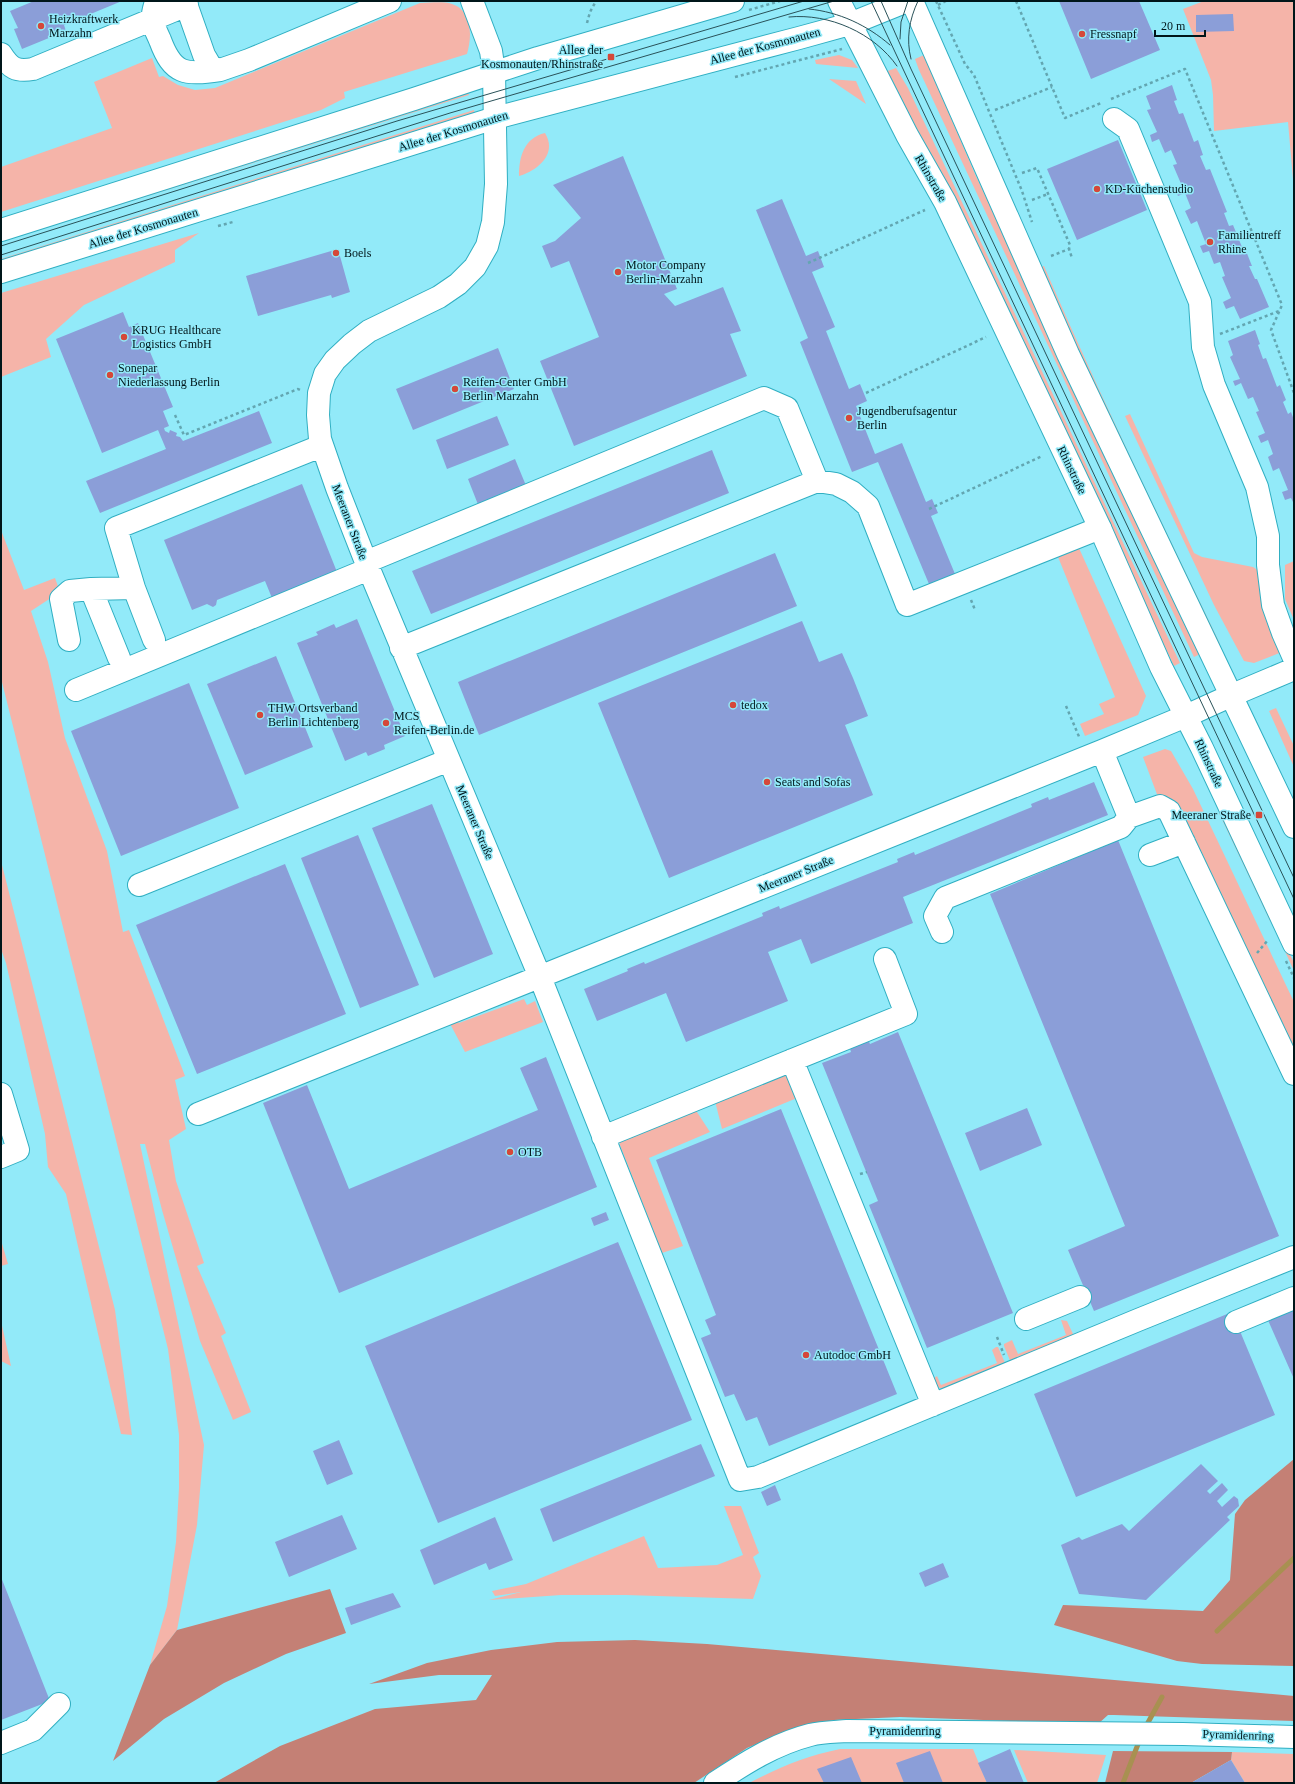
<svg xmlns="http://www.w3.org/2000/svg" width="1295" height="1784" font-family="'Times New Roman',serif">
  <rect width="100%" height="100%" fill="#92eaf9"/>
  <path fill="#f5b4a9" d="M 1204,1 L 1294,1 L 1294,191 L 1288,122 L 1214,131 L 1213,95 L 1211,80 L 1183,9 Z
    M 420,3 C 430,3 442,1 452,4 C 473,11 472,37 467,54 L 344,92 L 345,98 L 321,110 L 1,212 L 1,167 L 112,128 L 94,82 L 152,58 L 159,77 L 163,76 L 178,85 L 195,90 L 215,88 Z
    M 839,55 L 852,60 L 858,68 L 816,64 L 815,60 Z
    M 924,55 L 975,174 L 1200,654 L 1194,657 L 919,70 L 915,59 Z
    M 896,68 L 908,88 L 1180,663 L 1174,666 L 964,222 L 885,72 Z
    M 829,79 L 856,81 L 866,104 Z
    M 467,90 L 469,95 L 1,242 L 1,236 Z
    M 474,110 L 475,116 L 1,265 L 1,259 Z
    M 545,133 C 558,154 537,171 519,176 C 519,157 524,138 545,133 Z
    M 199,233 L 175,250 L 175,262 L 84,305 L 46,339 L 51,357 L 1,377 L 1,293 Z
    M 1044,266 C 1099,394 1160,519 1220,644 L 1216,646 L 1082,362 L 1041,267 Z
    M 1130,414 L 1194,553 L 1202,557 L 1253,567 L 1259,571 L 1282,652 L 1254,663 L 1244,661 L 1214,605 L 1125,416 Z
    M 1,530 L 24,590 L 55,578 L 60,592 L 31,611 L 48,662 L 65,738 L 107,851 L 123,932 L 129,930 L 185,1076 L 175,1080 L 186,1129 L 169,1140 L 176,1181 L 204,1263 L 197,1266 L 226,1333 L 221,1336 L 251,1412 L 233,1420 L 200,1341 L 162,1210 L 145,1144 L 140,1144 L 204,1445 L 197,1525 L 177,1630 L 150,1665 L 167,1606 L 176,1542 L 179,1488 L 179,1435 L 168,1349 L 1,678 Z
    M 1078,546 L 1146,696 L 1138,715 L 1085,736 L 1080,724 L 1104,714 L 1099,704 L 1115,697 L 1056,552 Z
    M 1294,561 L 1294,620 L 1285,599 L 1285,565 Z
    M 1276,708 L 1294,746 L 1294,767 L 1269,711 Z
    M 1165,749 L 1171,751 L 1193,789 L 1294,1002 L 1294,1058 L 1158,797 L 1143,757 Z
    M 1220,806 L 1273,919 L 1270,921 L 1219,813 Z
    M 1,861 L 115,1310 L 132,1435 L 121,1434 L 66,1194 L 48,1167 L 45,1134 L 6,963 L 1,949 Z
    M 1280,933 L 1294,963 L 1294,971 L 1277,934 Z
    M 524,999 L 527,1005 L 535,1001 L 543,1022 L 465,1052 L 447,1018 L 454,1016 L 459,1023 Z
    M 787,1072 L 797,1098 L 722,1129 L 715,1101 Z
    M 695,1109 L 710,1132 L 649,1158 L 683,1246 L 662,1253 L 618,1140 Z
    M 1,1240 L 8,1264 L 1,1266 Z
    M 1061,1320 L 1067,1321 L 1073,1334 L 1072,1337 L 1011,1363 L 1004,1346 L 1004,1344 L 1012,1340 L 1018,1354 L 1066,1335 Z
    M 1,1321 L 11,1366 L 1,1361 Z
    M 996,1347 L 998,1347 L 1006,1365 L 946,1390 L 937,1387 L 933,1379 L 937,1376 L 941,1385 L 997,1363 L 992,1350 Z
    M 724,1506 L 741,1506 L 759,1553 L 753,1557 L 761,1576 L 753,1599 L 626,1595 L 561,1595 L 489,1600 L 521,1592 L 495,1596 L 492,1591 L 526,1584 L 644,1536 L 658,1568 L 717,1565 L 743,1555 Z
    M 840,1749 L 973,1749 L 987,1783 L 749,1783 C 780,1767 806,1756 840,1749 Z
    M 1014,1750 L 1106,1755 L 1097,1783 L 1028,1783 Z
    M 1232,1752 L 1294,1754 L 1294,1783 L 1245,1783 L 1231,1760 Z"/>
  <path fill="#c48075" d="M 1294,1459 L 1294,1666 L 1202,1664 L 1177,1661 L 1054,1625 L 1063,1605 L 1203,1611 L 1230,1580 L 1235,1514 L 1245,1500 Z
    M 330,1589 L 346,1633 L 286,1654 L 224,1683 L 164,1719 L 113,1761 L 150,1665 L 177,1630 Z
    M 635,1640 L 707,1644 L 1294,1696 L 1294,1721 L 1114,1715 L 1108,1715 L 1098,1724 L 900,1717 L 834,1720 L 791,1729 L 747,1748 L 694,1783 L 214,1783 L 280,1746 L 375,1709 L 476,1700 L 492,1675 L 439,1675 L 369,1684 L 427,1663 L 491,1650 L 557,1642 Z
    M 1113,1751 L 1232,1752 L 1231,1760 L 1191,1783 L 1105,1783 Z"/>
  <g fill="none" stroke-linecap="round" stroke-linejoin="round">
    <path stroke="#a89051" stroke-width="5" d="M 1217,1631 L 1294,1558
      M 1145,1728 L 1162,1697
      M 1123,1783 L 1140,1739"/>
  </g>
  <path fill="#8b9ed8" d="M 34,1 L 122,1 L 64,25 L 66,31 L 22,49 L 14,29 L 18,28 L 10,11 Z
    M 1059,1 L 1139,1 L 1160,50 L 1091,79 Z
    M 1233,14 L 1234,31 L 1196,32 L 1196,15 Z
    M 1172,85 L 1177,100 L 1174,101 L 1179,114 L 1183,113 L 1194,142 L 1198,140 L 1203,155 L 1200,156 L 1206,170 L 1210,169 L 1227,212 L 1224,213 L 1229,226 L 1233,225 L 1244,252 L 1246,251 L 1252,266 L 1249,266 L 1255,279 L 1257,279 L 1269,307 L 1240,319 L 1234,306 L 1226,309 L 1223,302 L 1231,298 L 1222,277 L 1225,276 L 1220,262 L 1214,264 L 1209,251 L 1203,253 L 1200,246 L 1206,244 L 1197,221 L 1191,224 L 1185,211 L 1191,208 L 1185,193 L 1178,196 L 1175,189 L 1182,186 L 1173,165 L 1177,164 L 1171,150 L 1165,153 L 1159,139 L 1152,142 L 1150,135 L 1157,132 L 1147,110 L 1151,109 L 1146,96 Z
    M 1118,140 L 1147,210 L 1077,240 L 1047,169 Z
    M 623,156 L 677,289 L 664,294 L 675,306 L 723,287 L 741,331 L 730,334 L 747,376 L 574,446 L 540,361 L 599,337 L 569,261 L 551,268 L 542,246 L 555,241 L 581,218 L 553,185 Z
    M 782,199 L 806,256 L 818,251 L 824,267 L 812,272 L 835,327 L 826,331 L 849,389 L 860,384 L 867,401 L 856,406 L 875,454 L 902,443 L 926,502 L 932,499 L 938,513 L 931,516 L 955,574 L 929,584 L 878,462 L 852,472 L 800,342 L 808,338 L 756,210 Z
    M 338,249 L 350,292 L 332,298 L 331,295 L 258,316 L 246,276 Z
    M 123,312 L 129,327 L 138,323 L 173,407 L 163,411 L 169,426 L 164,428 L 165,431 L 169,433 L 170,430 L 177,433 L 176,436 L 180,437 L 183,441 L 259,411 L 272,443 L 100,513 L 86,481 L 166,449 L 158,430 L 102,453 L 56,339 Z
    M 1255,330 L 1260,344 L 1258,345 L 1263,359 L 1266,358 L 1277,387 L 1280,385 L 1286,400 L 1283,402 L 1288,414 L 1291,412 L 1294,420 L 1294,504 L 1291,498 L 1285,500 L 1282,492 L 1288,490 L 1279,468 L 1273,471 L 1268,457 L 1273,454 L 1268,440 L 1261,443 L 1258,436 L 1265,433 L 1256,412 L 1259,411 L 1253,397 L 1248,399 L 1241,383 L 1235,386 L 1233,381 L 1240,379 L 1230,357 L 1233,355 L 1228,341 Z
    M 498,348 L 514,389 L 413,430 L 396,389 Z
    M 497,416 L 509,445 L 447,469 L 436,440 Z
    M 712,450 L 729,493 L 431,614 L 412,571 Z
    M 515,459 L 527,488 L 479,507 L 468,479 Z
    M 302,484 L 337,572 L 272,598 L 265,581 L 217,600 L 216,605 L 213,607 L 207,604 L 192,610 L 164,540 Z
    M 775,553 L 797,606 L 479,735 L 458,682 Z
    M 357,619 L 405,736 L 384,745 L 385,749 L 368,756 L 366,752 L 345,761 L 297,643 L 318,635 L 316,632 L 334,624 L 336,628 Z
    M 802,621 L 819,662 L 842,653 L 853,678 L 868,716 L 845,725 L 873,795 L 669,878 L 598,703 Z
    M 276,656 L 313,747 L 245,775 L 207,684 Z
    M 189,683 L 239,808 L 121,856 L 71,731 Z
    M 1094,782 L 1108,815 L 903,897 L 913,923 L 811,964 L 801,939 L 768,952 L 788,1001 L 686,1042 L 666,993 L 597,1021 L 584,989 L 628,971 L 627,969 L 644,962 L 645,964 L 763,916 L 762,913 L 779,906 L 780,909 L 898,862 L 897,859 L 914,852 L 915,855 L 1032,807 L 1031,804 L 1048,797 L 1049,800 Z
    M 432,804 L 493,954 L 434,978 L 372,828 Z
    M 358,835 L 419,985 L 360,1008 L 301,858 Z
    M 1118,840 L 1279,1236 L 1094,1311 L 1068,1250 L 1125,1226 L 990,894 Z
    M 285,864 L 346,1014 L 197,1074 L 136,925 Z
    M 898,1032 L 1013,1313 L 927,1348 L 869,1205 L 878,1201 L 822,1063 L 851,1052 L 849,1045 L 867,1037 L 870,1044 Z
    M 546,1057 L 597,1187 L 339,1293 L 263,1103 L 307,1085 L 349,1189 L 538,1110 L 520,1068 Z
    M 1027,1108 L 1042,1145 L 980,1171 L 965,1133 Z
    M 781,1109 L 897,1394 L 769,1446 L 757,1417 L 746,1421 L 734,1394 L 725,1397 L 701,1338 L 711,1334 L 705,1320 L 716,1315 L 656,1160 Z
    M 606,1212 L 609,1220 L 594,1226 L 591,1218 Z
    M 618,1242 L 692,1420 L 438,1523 L 365,1346 Z
    M 1294,1307 L 1294,1379 L 1267,1318 Z
    M 1232,1312 L 1275,1415 L 1076,1497 L 1034,1394 Z
    M 339,1440 L 353,1474 L 327,1485 L 313,1451 Z
    M 701,1444 L 715,1476 L 553,1542 L 540,1509 Z
    M 1201,1464 L 1218,1481 L 1207,1491 L 1210,1494 L 1222,1483 L 1228,1490 L 1217,1501 L 1222,1507 L 1234,1496 L 1238,1499 L 1239,1506 L 1227,1517 L 1230,1520 L 1146,1600 L 1079,1594 L 1061,1545 L 1079,1537 L 1082,1540 L 1122,1524 L 1129,1531 Z
    M 775,1485 L 781,1500 L 767,1506 L 761,1492 Z
    M 342,1515 L 357,1549 L 289,1577 L 275,1542 Z
    M 495,1517 L 513,1560 L 489,1570 L 486,1563 L 434,1585 L 420,1550 Z
    M 943,1563 L 949,1577 L 925,1587 L 919,1573 Z
    M 1,1577 L 50,1701 L 1,1720 Z
    M 393,1593 L 401,1607 L 351,1625 L 345,1608 Z
    M 1010,1749 L 1024,1783 L 987,1783 L 978,1763 Z
    M 930,1751 L 943,1783 L 904,1783 L 896,1763 Z
    M 851,1757 L 862,1783 L 824,1783 L 817,1769 Z
    M 1231,1760 L 1245,1783 L 1191,1783 Z"/>
  <g fill="none" stroke-linecap="round" stroke-linejoin="round">
    <g stroke="#30afc2" stroke-width="24">
      <path id="minor" d="M 185,1 L 204,55 L 211,67 L 220,70 L 249,60 L 390,1
        M 472,1 L 491,51 L 494,72 L 496,184 L 493,222 L 487,246 L 475,267 L 458,284 L 439,297 L 369,331 L 352,344 L 335,360 L 325,374 L 319,393 L 318,415 L 320,439 L 337,488 L 366,562 L 540,977 L 740,1480 L 758,1477 L 1138,1320 L 1294,1257
        M 155,5 C 150,22 153,24 160,40 C 173,75 185,75 220,70
        M 1,54 C 10,68 16,72 33,69 L 187,5
        M 1114,119 L 1128,129 L 1200,302 L 1203,347 L 1214,385 L 1257,487 L 1268,536 L 1268,565 L 1273,605 L 1283,633 L 1294,658
        M 366,562 L 764,398 L 787,408 L 817,481
        M 69,640 L 61,599 L 70,591 L 91,589
        M 154,640 L 134,588 L 116,528 L 321,446
        M 401,648 L 817,481 L 836,484 L 852,492 L 868,506 L 907,605 L 1100,528
        M 119,658 L 91,589 L 134,588
        M 76,690 L 369,569
        M 1230,696 L 1294,669
        M 1129,817 L 1160,806 L 1169,811 L 1294,1074
        M 1150,855 L 1184,842
        M 139,885 L 449,760
        M 942,932 L 935,916 L 945,898 L 1121,827 L 1129,817 L 1102,751
        M 792,1060 L 933,1405
        M 1,1094 L 18,1150 L 1,1157
        M 198,1114 L 1102,751 L 1186,716
        M 603,1137 L 906,1014 L 885,959
        M 1026,1319 L 1080,1297
        M 1236,1322 L 1294,1298
        M 1,1743 L 33,1730 L 59,1704
        M 715,1783 C 745,1763 775,1744 810,1735 C 822,1732 835,1732 847,1731 L 1183,1734 L 1294,1737"/>
    </g>
    <g stroke="#30afc2" stroke-width="24">
      <path id="major" d="M 839,1 L 907,135 L 945,202 L 1100,528 L 1161,667 L 1202,748 L 1294,944
        M 912,1 L 1068,354 L 1294,827
        M 1,230 L 414,99 L 538,58 L 733,1
        M 1,272 L 495,118 L 799,38 L 850,24 L 907,1
        M 1186,716 L 1230,696"/>
    </g>
    <path stroke="#63a6b1" stroke-width="2.5" stroke-dasharray="3 3" stroke-linecap="butt" d="M 936,1 L 965,64 L 974,75 L 1022,191 L 1032,222
      M 1016,1 L 1065,118 L 1101,103
      M 938,5 L 946,1
      M 749,10 L 780,1
      M 587,23 L 590,12 L 596,1
      M 735,77 L 842,49
      M 1111,99 L 1185,69 L 1282,305 L 1271,330 L 1294,393
      M 995,110 L 1052,87
      M 1022,173 L 1037,168 L 1070,245 L 1069,249
      M 1032,200 L 1048,194
      M 218,226 L 233,222
      M 1051,256 L 1069,249 L 1072,258
      M 808,263 L 925,210
      M 1220,334 L 1279,311
      M 866,393 L 986,337
      M 175,415 L 184,435 L 298,389 L 300,390
      M 929,509 L 1042,456
      M 971,600 L 975,610
      M 1066,706 L 1080,739
      M 1257,953 L 1268,940
      M 1286,961 L 1294,978
      M 860,1174 L 867,1172
      M 997,1337 L 1004,1355"/>
    <use href="#minor" stroke="#fff" stroke-width="22"/>
    <use href="#major" stroke="#fff" stroke-width="22"/>
    <path stroke="#295259" stroke-width="1" d="M 871,1 L 1294,899
      M 881,1 L 911,69 L 1294,878
      M 809,9 C 839,12 867,25 890,45
      M 789,17 C 829,13 874,33 897,66
      M 900,39 L 901,22 L 908,1
      M 911,59 C 906,39 909,20 918,1
      M 1,246 L 397,121 L 804,1
      M 1,255 L 450,113 L 834,1"/>
  </g>
  <g fill="#d54839" stroke="#92eaf9" stroke-width="1.5">
    <circle cx="41" cy="26" r="4"/>
    <circle cx="1082" cy="34" r="4"/>
    <rect x="607" y="53" width="8" height="8" rx="2"/>
    <circle cx="1097" cy="189" r="4"/>
    <circle cx="1210" cy="242" r="4"/>
    <circle cx="336" cy="253" r="4"/>
    <circle cx="618" cy="272" r="4"/>
    <circle cx="124" cy="337" r="4"/>
    <circle cx="110" cy="375" r="4"/>
    <circle cx="455" cy="389" r="4"/>
    <circle cx="849" cy="418" r="4"/>
    <circle cx="733" cy="705" r="4"/>
    <circle cx="260" cy="715" r="4"/>
    <circle cx="386" cy="723" r="4"/>
    <circle cx="767" cy="782" r="4"/>
    <rect x="1255" y="811" width="8" height="8" rx="2"/>
    <circle cx="510" cy="1152" r="4"/>
    <circle cx="806" cy="1355" r="4"/>
  </g>
  <g text-anchor="middle" dominant-baseline="central" stroke-width="3" stroke-linejoin="round" paint-order="stroke">
    <g font-size="12" fill="#00161a" stroke="#92eaf9" text-anchor="start">
      <text x="49" y="19">Heizkraftwerk<tspan x="49" dy="14">Marzahn</tspan></text>
      <text x="1090" y="34">Fressnapf</text>
      <text x="603" y="50" text-anchor="end">Allee der<tspan x="603" dy="14">Kosmonauten/Rhinstraße</tspan></text>
      <text x="1105" y="189">KD-Küchenstudio</text>
      <text x="1218" y="235">Familientreff<tspan x="1218" dy="14">Rhine</tspan></text>
      <text x="344" y="253">Boels</text>
      <text x="626" y="265">Motor Company<tspan x="626" dy="14">Berlin-Marzahn</tspan></text>
      <text x="132" y="330">KRUG Healthcare<tspan x="132" dy="14">Logistics GmbH</tspan></text>
      <text x="118" y="368">Sonepar<tspan x="118" dy="14">Niederlassung Berlin</tspan></text>
      <text x="463" y="382">Reifen-Center GmbH<tspan x="463" dy="14">Berlin Marzahn</tspan></text>
      <text x="857" y="411">Jugendberufsagentur<tspan x="857" dy="14">Berlin</tspan></text>
      <text x="741" y="705">tedox</text>
      <text x="268" y="708">THW Ortsverband<tspan x="268" dy="14">Berlin Lichtenberg</tspan></text>
      <text x="394" y="716">MCS<tspan x="394" dy="14">Reifen-Berlin.de</tspan></text>
      <text x="775" y="782">Seats and Sofas</text>
      <text x="1251" y="815" text-anchor="end">Meeraner Straße</text>
      <text x="518" y="1152">OTB</text>
      <text x="814" y="1355">Autodoc GmbH</text>
    </g>
    <g font-size="12" fill="#00161a" stroke="#92eaf9">
      <text transform="translate(765 46) rotate(-15)">Allee der Kosmonauten</text>
      <text transform="translate(453 131) rotate(-17)">Allee der Kosmonauten</text>
      <text transform="translate(931 178) rotate(60)">Rhinstraße</text>
      <text transform="translate(143 228) rotate(-17)">Allee der Kosmonauten</text>
      <text transform="translate(1072 470) rotate(64)">Rhinstraße</text>
      <text transform="translate(350 522) rotate(69)">Meeraner Straße</text>
      <text transform="translate(1209 763) rotate(65)">Rhinstraße</text>
      <text transform="translate(475 822) rotate(67)">Meeraner Straße</text>
      <text transform="translate(796 874) rotate(-22)">Meeraner Straße</text>
      <text x="905" y="1731">Pyramidenring</text>
      <text transform="translate(1238 1735) rotate(2)">Pyramidenring</text>
    </g>
  </g>
  <rect width="1295" height="1784" fill="none" stroke="#00161a" stroke-width="4"/>
  <path d="M1155 30v6h50v-6" fill="none" stroke="#00161a" stroke-width="2"/>
  <text x="1161" y="30" font-size="12" fill="#00161a" stroke="#92eaf9" stroke-width="3" paint-order="stroke">20 m</text>
</svg>
